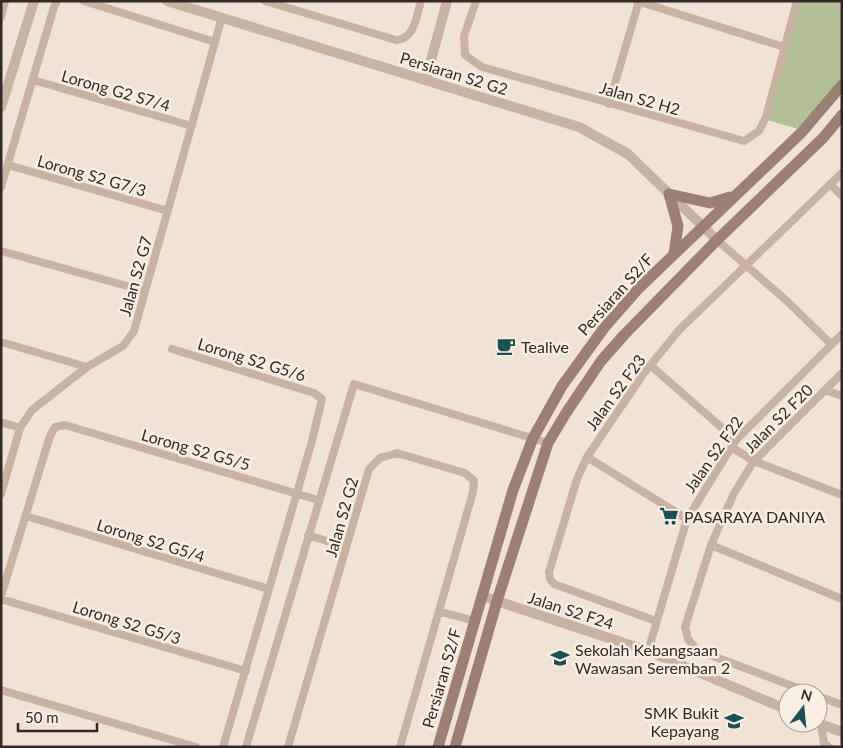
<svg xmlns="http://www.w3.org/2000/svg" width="843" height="748" font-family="Lato,sans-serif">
  <rect width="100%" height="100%" fill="#f0e3d6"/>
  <path fill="#b2bf97" d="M 798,1 L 842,1 L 842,77 L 830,96 L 798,129 L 767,120 Z"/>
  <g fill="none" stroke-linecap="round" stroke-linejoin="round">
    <path stroke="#c8b3a3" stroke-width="8" d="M 84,1 L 215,42
      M 265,1 L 396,40 C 415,39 416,17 421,1
      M 476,1 L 464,36 L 465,55 L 482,67 L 744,141 L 759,131 L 766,117 L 797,1
      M 637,1 L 784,47
      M 1,17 L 5,1
      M 33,80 L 192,126
      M 609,104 L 639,1
      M 8,165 L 168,211
      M 830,184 L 842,196
      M 1,187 L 54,7 L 57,1
      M 717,240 L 788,302 L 831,344
      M 1,251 L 145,291
      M 1,342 L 87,367
      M 172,349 L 314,393 L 322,399 L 312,441 L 223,747
      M 650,365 L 736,440
      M 825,390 L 842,396
      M 1,422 L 20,428
      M 731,447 L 754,461 L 842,495
      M 587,457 L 687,519
      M 1,494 L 20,428 L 32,410 L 87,367 L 123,346 L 134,331 L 222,17
      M 26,516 L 269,589
      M 308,535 L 346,547
      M 711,545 L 842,599
      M 1,596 L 50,436 L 55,427 L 65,425 L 318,500
      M 1,599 L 246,671
      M 441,612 L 475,621
      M 656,621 L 554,584 L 550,579 L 549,572 L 577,479 L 587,457 L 644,373 L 680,329 L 842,173
      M 648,651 L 687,519 L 736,440 L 842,334
      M 1,690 L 196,747
      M 811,693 L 697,650 L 688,639 L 685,627 L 711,545 L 734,493 L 754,461 L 842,373
      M 818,696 L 842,705
      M 821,724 L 824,743 L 829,747
      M 246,747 L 354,384 L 548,443
      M 288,747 L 369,469 L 380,458 L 397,453 L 465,473 L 474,481 L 473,492 L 400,747"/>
    <path stroke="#c8b3a3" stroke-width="10" d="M 167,1 L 579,127 L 628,154 L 717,240
      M 426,79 L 447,1
      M 1,107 L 34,1
      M 482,596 L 648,651 L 788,710
      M 818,723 L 842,732"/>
    <path stroke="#9b8174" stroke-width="11" d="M 669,194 L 710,203 L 730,197
      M 669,194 L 678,226 L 674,254
      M 438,747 L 513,490 L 533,438 L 562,386 L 604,328 L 639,288 L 802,132 L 842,85
      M 455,747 L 497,601 L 548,443 L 566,413 L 601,361 L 624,335 L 717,240 L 823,138 L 842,115"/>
  </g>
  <defs>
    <g id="cafe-bare" transform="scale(1.5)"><path d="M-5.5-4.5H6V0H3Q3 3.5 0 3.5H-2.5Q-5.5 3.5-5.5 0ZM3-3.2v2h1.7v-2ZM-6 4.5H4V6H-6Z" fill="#1b5153" stroke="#f8eee2" stroke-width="2.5" paint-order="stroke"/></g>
    <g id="supermarket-bare" transform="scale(1.5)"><path d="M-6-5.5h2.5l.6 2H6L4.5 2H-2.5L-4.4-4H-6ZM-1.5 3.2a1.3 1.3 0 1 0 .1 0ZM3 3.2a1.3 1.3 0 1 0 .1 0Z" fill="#1b5153" stroke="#f8eee2" stroke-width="2.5" paint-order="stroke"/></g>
    <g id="school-bare" transform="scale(1.5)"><path d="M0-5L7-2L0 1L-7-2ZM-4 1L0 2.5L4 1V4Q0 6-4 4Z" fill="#1b5153" stroke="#f8eee2" stroke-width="2.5" paint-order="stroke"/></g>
  </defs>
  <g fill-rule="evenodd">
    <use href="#cafe-bare" x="506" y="346"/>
    <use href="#supermarket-bare" x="669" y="516"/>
    <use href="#school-bare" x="560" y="658"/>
    <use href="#school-bare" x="734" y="721"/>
  </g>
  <g text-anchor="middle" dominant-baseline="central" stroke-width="5" stroke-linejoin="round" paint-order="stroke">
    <g font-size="16" fill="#332925" stroke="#f8eee2">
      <text transform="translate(454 73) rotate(17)">Persiaran S2 G2</text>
      <text transform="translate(116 90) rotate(16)">Lorong G2 S7/4</text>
      <text transform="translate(640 98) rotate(16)">Jalan S2 H2</text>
      <text transform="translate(92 175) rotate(16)">Lorong S2 G7/3</text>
      <text transform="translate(135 276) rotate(-74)">Jalan S2 G7</text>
      <text transform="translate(615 294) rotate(-48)">Persiaran S2/F</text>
      <text transform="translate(252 359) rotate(17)">Lorong S2 G5/6</text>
      <text transform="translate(615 392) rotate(-54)">Jalan S2 F23</text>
      <text transform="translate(778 418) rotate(-45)">Jalan S2 F20</text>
      <text transform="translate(196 449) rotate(16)">Lorong S2 G5/5</text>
      <text transform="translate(713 454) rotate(-55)">Jalan S2 F22</text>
      <text transform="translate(341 517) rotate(-74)">Jalan S2 G2</text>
      <text transform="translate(151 540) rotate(17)">Lorong S2 G5/4</text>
      <text transform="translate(571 610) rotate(18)">Jalan S2 F24</text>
      <text transform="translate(127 622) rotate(17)">Lorong S2 G5/3</text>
      <text transform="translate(441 678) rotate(-74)">Persiaran S2/F</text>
    </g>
    <g font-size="16" fill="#332925" stroke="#f8eee2" text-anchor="start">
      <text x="521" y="346">Tealive</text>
      <text x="684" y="516">PASARAYA DANIYA</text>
      <text x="575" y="649">Sekolah Kebangsaan<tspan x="575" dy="18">Wawasan Seremban 2</tspan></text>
      <text x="719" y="712" text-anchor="end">SMK Bukit<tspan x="719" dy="18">Kepayang</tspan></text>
    </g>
  </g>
  <rect width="843" height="748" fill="none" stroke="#332925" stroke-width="5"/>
  <g transform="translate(803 708) rotate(16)"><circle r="24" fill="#f8eee2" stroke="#a99f96"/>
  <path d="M0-4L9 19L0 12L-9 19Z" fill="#1b5153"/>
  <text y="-8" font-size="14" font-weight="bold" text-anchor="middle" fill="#332925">N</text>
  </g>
  <path d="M18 723v8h79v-8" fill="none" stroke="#332925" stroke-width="2.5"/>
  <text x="25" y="723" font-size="15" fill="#332925" stroke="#f8eee2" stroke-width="4" paint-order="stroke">50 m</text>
</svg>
